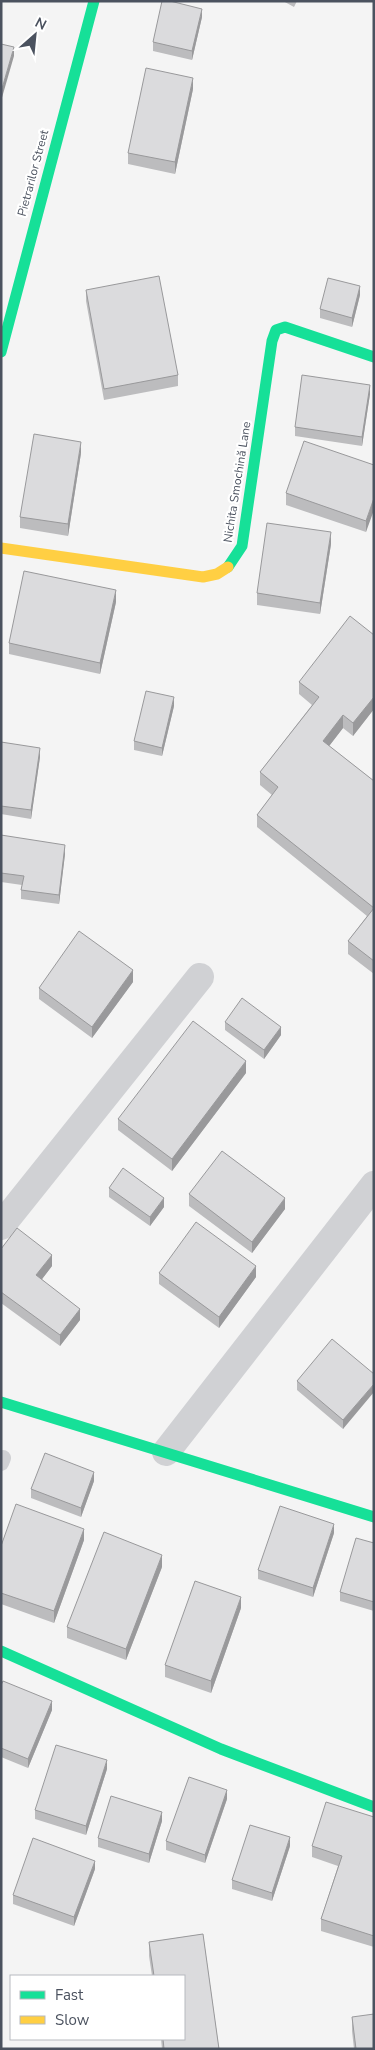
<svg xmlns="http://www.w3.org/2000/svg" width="375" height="2050" font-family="'Nunito Sans',sans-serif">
  <rect width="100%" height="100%" fill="#f4f4f4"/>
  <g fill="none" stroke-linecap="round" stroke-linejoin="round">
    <path stroke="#d0d1d4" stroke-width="16" d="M 1,1463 L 3,1458"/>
    <path stroke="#d0d1d4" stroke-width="28" d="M 1,1226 L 200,977
      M 166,1452 L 374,1185"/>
    <path stroke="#16e098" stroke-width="11" d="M 1,352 L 94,1
      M 228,567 L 242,546 L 272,341 L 276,330 L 285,327 L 374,357
      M 1,1402 L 374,1517
      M 1,1651 L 221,1749 L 374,1807"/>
    <path stroke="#ffcf43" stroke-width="11" d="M 1,548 L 203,577 L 217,574 L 228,567"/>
  </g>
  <path fill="#bcbcbe" d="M 283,1 L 297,1 L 294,7 Z
    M 202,17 L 192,60 L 153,51 L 153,42 Z
    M 193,89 L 175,174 L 128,164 L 128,153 Z
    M 86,290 L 178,375 L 178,386 L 104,400 L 86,301 Z
    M 360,295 L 352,327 L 320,318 L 320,309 Z
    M 370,394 L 362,446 L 295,436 L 295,427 Z
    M 81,453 L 68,536 L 20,528 L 20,517 Z
    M 374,465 L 366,532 L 286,505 L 286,493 Z
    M 331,544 L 320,614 L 257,605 L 257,593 Z
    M 116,602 L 100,674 L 9,654 L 9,643 Z
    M 374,635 L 374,709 L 353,736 L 343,728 L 329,746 L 374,781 L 374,974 L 348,954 L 348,941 L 367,916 L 257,827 L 257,815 L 272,795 L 260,785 L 260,772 L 312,705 L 299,694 L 299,682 Z
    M 174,706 L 162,756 L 134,750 L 134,741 Z
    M 1,742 L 40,757 L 31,819 L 1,814 Z
    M 1,835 L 65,854 L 59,904 L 21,899 L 21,890 L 22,885 L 1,882 Z
    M 133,982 L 92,1038 L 39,999 L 39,988 Z
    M 225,1022 L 281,1035 L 264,1059 L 225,1030 Z
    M 246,1073 L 172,1171 L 118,1130 L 118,1119 Z
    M 109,1188 L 164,1207 L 150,1226 L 109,1197 Z
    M 189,1194 L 285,1209 L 252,1253 L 189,1206 Z
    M 1,1249 L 52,1266 L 42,1279 L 80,1320 L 60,1346 L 1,1303 Z
    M 159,1273 L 256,1277 L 219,1328 L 159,1284 Z
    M 374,1374 L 343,1429 L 297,1390 L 297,1381 Z
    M 94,1481 L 81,1517 L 31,1498 L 31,1489 Z
    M 334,1533 L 313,1597 L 258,1579 L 258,1570 Z
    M 84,1540 L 54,1623 L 1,1604 L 1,1546 Z
    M 374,1543 L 374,1611 L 340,1601 L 340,1592 Z
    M 162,1567 L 126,1660 L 67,1638 L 67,1627 Z
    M 241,1608 L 211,1693 L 165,1677 L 165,1665 Z
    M 1,1685 L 52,1710 L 28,1768 L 1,1757 Z
    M 107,1769 L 86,1835 L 35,1819 L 35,1810 Z
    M 227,1799 L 205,1863 L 166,1850 L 166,1841 Z
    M 374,1817 L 374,1947 L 321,1931 L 321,1919 L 338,1866 L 312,1857 L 312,1846 Z
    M 162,1821 L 149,1863 L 98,1847 L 98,1838 Z
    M 290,1846 L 272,1901 L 232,1889 L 232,1880 Z
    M 95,1869 L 74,1926 L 13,1904 L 13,1895 Z
    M 203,1934 L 219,2049 L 162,2049 L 161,2039 L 184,2039 L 184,1976 L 152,1976 L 149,1956 L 149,1942 Z
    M 352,2017 L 374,2049 L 354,2049 L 352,2031 Z"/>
  <path fill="#99999b" d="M 202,9 L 202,17 L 192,60 L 192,51 Z
    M 14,47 L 14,56 L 1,101 L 1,92 Z
    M 193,78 L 193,89 L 175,174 L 175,162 Z
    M 360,286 L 360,295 L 352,327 L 352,318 Z
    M 370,385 L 370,394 L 362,446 L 362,437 Z
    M 81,442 L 81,453 L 68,536 L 68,524 Z
    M 374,498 L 374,510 L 366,532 L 366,521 Z
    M 331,532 L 331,544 L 320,614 L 320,603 Z
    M 116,590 L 116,602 L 100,674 L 100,663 Z
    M 174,697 L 174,706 L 162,756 L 162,748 Z
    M 374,697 L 374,709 L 353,736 L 353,723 Z
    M 343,715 L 343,728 L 323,754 L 323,741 Z
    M 40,748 L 40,757 L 31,819 L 31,810 Z
    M 65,845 L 65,854 L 59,904 L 59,895 Z
    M 133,970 L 133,982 L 92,1038 L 92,1027 Z
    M 281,1027 L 281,1035 L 264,1059 L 264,1050 Z
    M 246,1061 L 246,1073 L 172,1171 L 172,1159 Z
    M 164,1198 L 164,1207 L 150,1226 L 150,1217 Z
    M 285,1198 L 285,1209 L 252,1253 L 252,1242 Z
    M 52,1255 L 52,1266 L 36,1287 L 36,1275 Z
    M 256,1266 L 256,1277 L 219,1328 L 219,1317 Z
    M 80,1309 L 80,1320 L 60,1346 L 60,1335 Z
    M 374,1384 L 374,1392 L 343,1429 L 343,1420 Z
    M 94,1472 L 94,1481 L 81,1517 L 81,1508 Z
    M 334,1524 L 334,1533 L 313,1597 L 313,1588 Z
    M 84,1529 L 84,1540 L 54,1623 L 54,1611 Z
    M 162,1555 L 162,1567 L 126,1660 L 126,1649 Z
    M 241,1597 L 241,1608 L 211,1693 L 211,1681 Z
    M 52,1701 L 52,1710 L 28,1768 L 28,1759 Z
    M 107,1760 L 107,1769 L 86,1835 L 86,1826 Z
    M 227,1790 L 227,1799 L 205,1863 L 205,1855 Z
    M 162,1812 L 162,1821 L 149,1863 L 149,1854 Z
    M 290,1837 L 290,1846 L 272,1901 L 272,1893 Z
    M 95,1861 L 95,1869 L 74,1926 L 74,1917 Z"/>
  <path fill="#dbdbdd" stroke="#99999b" d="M 162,1 L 170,1 L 202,9 L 192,51 L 153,42 Z
    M 1,44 L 14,47 L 1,92 Z
    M 146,68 L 193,78 L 175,162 L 128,153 Z
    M 159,276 L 178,375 L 104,389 L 86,290 Z
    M 328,278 L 360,286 L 352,318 L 320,309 Z
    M 302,375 L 370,385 L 362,437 L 295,427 Z
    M 34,434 L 81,442 L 68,524 L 20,517 Z
    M 304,441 L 374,465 L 374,498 L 366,521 L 286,493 Z
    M 267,523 L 331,532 L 320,603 L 257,593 Z
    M 24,571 L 116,590 L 100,663 L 9,643 Z
    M 350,616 L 374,635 L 374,697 L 353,723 L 343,715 L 323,741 L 374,781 L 374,961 L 348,941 L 374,908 L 257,815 L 278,787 L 260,772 L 319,697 L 299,682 Z
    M 146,691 L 174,697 L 162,748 L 134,741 Z
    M 1,742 L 40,748 L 31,810 L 1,806 Z
    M 1,835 L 65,845 L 59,895 L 21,890 L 24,876 L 1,873 Z
    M 79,931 L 133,970 L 92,1027 L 39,988 Z
    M 242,998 L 281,1027 L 264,1050 L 225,1022 Z
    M 193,1021 L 246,1061 L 172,1159 L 118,1119 Z
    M 222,1151 L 285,1198 L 252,1242 L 189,1194 Z
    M 123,1168 L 164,1198 L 150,1217 L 109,1188 Z
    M 196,1222 L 256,1266 L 219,1317 L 159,1273 Z
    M 17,1228 L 52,1255 L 36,1275 L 80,1309 L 60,1335 L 1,1292 L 1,1249 Z
    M 332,1339 L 374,1374 L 374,1384 L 343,1420 L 297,1381 Z
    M 45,1453 L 94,1472 L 81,1508 L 31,1489 Z
    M 16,1504 L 84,1529 L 54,1611 L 1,1593 L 1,1546 Z
    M 280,1506 L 334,1524 L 313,1588 L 258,1570 Z
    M 104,1532 L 162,1555 L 126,1649 L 67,1627 Z
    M 356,1538 L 374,1543 L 374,1602 L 340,1592 Z
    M 195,1581 L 241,1597 L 211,1681 L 165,1665 Z
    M 3,1681 L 52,1701 L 28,1759 L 1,1748 L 1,1685 Z
    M 56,1745 L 107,1760 L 86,1826 L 35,1810 Z
    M 189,1777 L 227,1790 L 205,1855 L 166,1841 Z
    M 111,1796 L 162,1812 L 149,1854 L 98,1838 Z
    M 326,1802 L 374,1817 L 374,1936 L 321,1919 L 342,1856 L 312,1846 Z
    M 250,1825 L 290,1837 L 272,1893 L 232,1880 Z
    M 33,1838 L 95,1861 L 74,1917 L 13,1895 Z
    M 203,1934 L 219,2049 L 164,2049 L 163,2039 L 184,2039 L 184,1976 L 154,1976 L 149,1942 Z
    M 374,2014 L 374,2049 L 356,2049 L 352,2017 Z"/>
  <g text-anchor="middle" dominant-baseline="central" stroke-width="4.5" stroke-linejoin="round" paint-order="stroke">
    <g font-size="12" fill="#4b525f" stroke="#fff">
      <text transform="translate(33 173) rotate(-75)">Pietrarilor Street</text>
      <text transform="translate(237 482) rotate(-81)">Nichita Smochină Lane</text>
    </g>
  </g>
  <rect width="375" height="2050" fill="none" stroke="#4b525f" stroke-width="5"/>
  <rect x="10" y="1975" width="175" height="65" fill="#ffffff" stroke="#b7babf"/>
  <rect x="20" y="1991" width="25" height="8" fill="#16e098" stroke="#b7babf"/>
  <text x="55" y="2000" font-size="15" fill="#4b525f">Fast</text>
  <rect x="20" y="2016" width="25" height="8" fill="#ffcf43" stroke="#b7babf"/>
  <text x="55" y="2025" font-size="15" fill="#4b525f">Slow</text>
  <g transform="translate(35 35) rotate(27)" stroke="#ffffff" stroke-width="4" paint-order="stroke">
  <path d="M0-4L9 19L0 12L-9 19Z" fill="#4b525f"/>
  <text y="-8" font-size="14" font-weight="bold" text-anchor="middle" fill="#4b525f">N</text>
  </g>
</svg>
